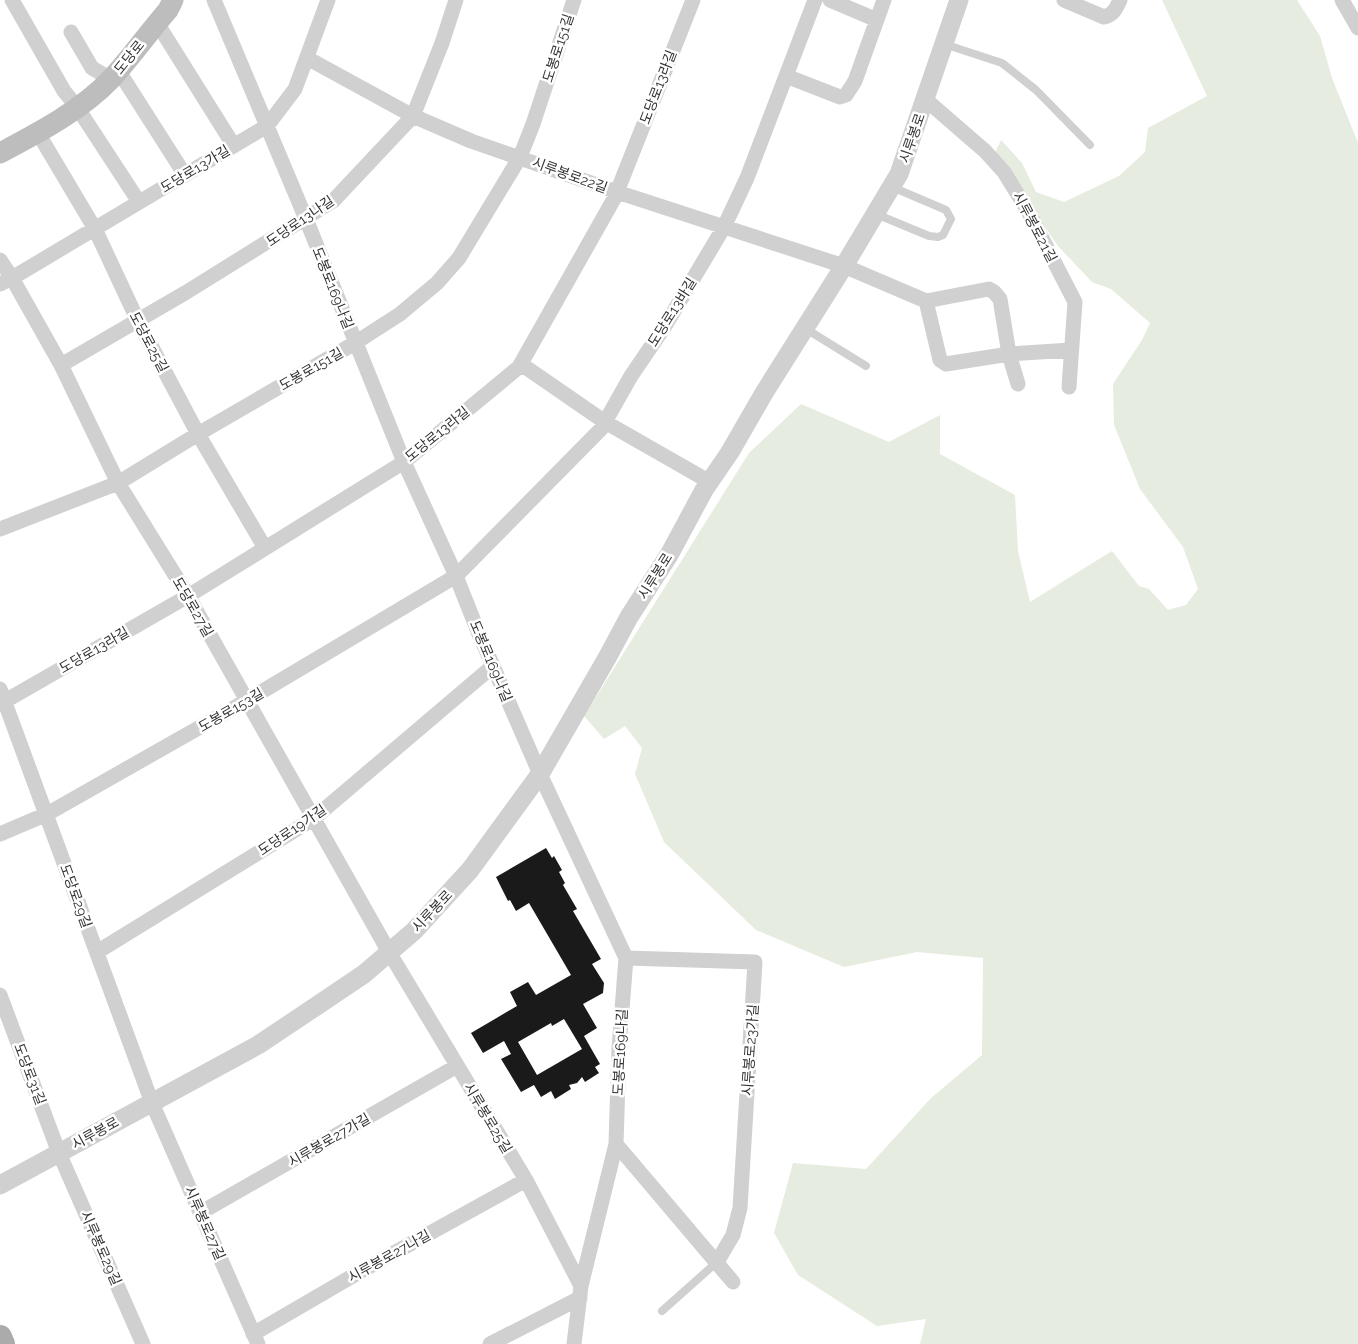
<svg xmlns="http://www.w3.org/2000/svg" width="1358" height="1344" font-family="Raleway,'Noto Sans KR',sans-serif">
  <rect width="100%" height="100%" fill="#fff"/>
  <path fill="#e6ecdf" d="M 1162,0 L 1297,0 L 1320,36 L 1332,78 L 1358,143 L 1358,1344 L 920,1344 L 926,1319 L 877,1326 L 798,1275 L 774,1233 L 793,1163 L 866,1169 L 931,1098 L 982,1055 L 983,958 L 917,952 L 844,967 L 756,930 L 664,842 L 635,774 L 642,748 L 625,726 L 604,739 L 584,716 L 749,453 L 801,404 L 889,442 L 940,415 L 940,454 L 1015,495 L 1018,551 L 1030,602 L 1112,551 L 1139,586 L 1149,589 L 1168,610 L 1186,605 L 1198,589 L 1183,547 L 1140,489 L 1114,425 L 1113,384 L 1142,340 L 1150,323 L 1111,289 L 1092,282 L 1058,246 L 995,153 L 1001,140 L 1022,163 L 1036,192 L 1064,202 L 1119,176 L 1145,152 L 1148,128 L 1207,96 Z"/>
  <path fill="#1a1a1a" fill-rule="evenodd" d="M 546,848 L 552,858 L 554,856 L 562,870 L 559,872 L 565,883 L 563,885 L 577,909 L 573,911 L 601,959 L 592,964 L 604,983 L 603,993 L 583,1004 L 597,1028 L 584,1036 L 600,1064 L 595,1067 L 599,1073 L 585,1082 L 582,1077 L 577,1083 L 569,1085 L 571,1089 L 555,1099 L 551,1091 L 541,1097 L 534,1085 L 521,1092 L 501,1059 L 511,1054 L 504,1041 L 483,1053 L 471,1033 L 517,1006 L 510,992 L 528,982 L 536,995 L 571,975 L 529,903 L 516,911 L 510,900 L 508,901 L 496,877 ZM 564,1019 L 582,1049 L 537,1075 L 518,1042 L 551,1023 L 552,1026 Z"/>
  <g fill="none" stroke-linecap="round" stroke-linejoin="round">
    <path stroke="#d0d0d0" stroke-width="8" d="M 944,44 L 1002,63 L 1036,90 L 1090,145
      M 876,214 L 929,236 L 938,237 L 943,235 L 951,219 L 946,210 L 892,187
      M 806,329 L 866,366
      M 662,1311 L 717,1262"/>
    <path stroke="#d0d0d0" stroke-width="15" d="M 12,0 L 64,91 L 77,107 L 139,202
      M 214,0 L 306,219 L 404,462 L 456,576 L 479,634 L 540,774 L 626,958 L 619,1048 L 616,1144 L 581,1286 L 574,1344
      M 830,0 L 877,20
      M 1064,0 L 1104,17 C 1113,15 1116,9 1120,0
      M 1342,0 L 1358,28
      M 157,23 L 234,146
      M 71,32 L 92,68 L 111,79
      M 307,58 L 413,116 L 471,141 L 617,192 L 844,266 L 926,301
      M 118,70 L 185,175
      M 786,76 L 840,97 L 846,95 L 855,81 L 884,0
      M 925,99 L 985,151 L 1004,172 L 1028,211 L 1075,302 L 1069,387
      M 38,133 L 95,229 L 138,321 L 198,434 L 265,548
      M 0,260 L 12,278 L 61,365 L 118,483 L 188,596 L 389,952 L 526,1180 L 581,1286
      M 0,284 L 12,278 L 267,126 L 295,89 L 328,0
      M 521,364 L 605,422 L 710,482
      M 61,365 L 185,293 L 333,201 L 413,116 L 442,43 L 456,0
      M 1018,384 L 1009,354 L 946,364 L 940,360 L 926,301 L 989,289 L 994,292 L 1000,299 L 1009,354 L 1071,350
      M 0,529 L 118,483 L 198,434 L 355,343 L 400,314 L 437,283 L 459,258 L 520,157 L 533,124 L 574,0
      M 0,689 L 152,1103 L 258,1344
      M 0,704 L 188,596 L 404,462 L 519,367 L 615,197 L 693,0
      M 0,834 L 47,814 L 246,701 L 456,576 L 601,429 L 631,376 L 665,326 L 724,227 L 747,178 L 815,0
      M 97,952 L 313,819 L 493,666
      M 626,958 L 755,962 L 740,1208 L 733,1235 L 717,1262
      M 0,995 L 59,1153 L 143,1344
      M 616,1144 L 733,1282
      M 200,1213 L 457,1066
      M 253,1334 L 363,1270 L 526,1180
      M 490,1344 L 580,1298"/>
    <path stroke="#d0d0d0" stroke-width="19" d="M 0,1185 L 258,1045 L 315,1007 L 364,974 L 414,931 L 470,870 L 540,774 L 607,658 L 629,617 L 669,555 L 704,490 L 730,452 L 764,393 L 844,266 L 899,174 L 959,0"/>
    <path stroke="#bdbdbd" stroke-width="21" d="M 0,153 C 38,133 82,110 112,78 C 132,56 149,32 168,10 L 173,0"/>
    <path stroke="#ababab" stroke-width="24" d="M 0,1337 L 3,1344"/>
  </g>
  <g text-anchor="middle" dominant-baseline="central" stroke-width="5" stroke-linejoin="round" paint-order="stroke">
    <g font-size="14" fill="#333" stroke="#fff">
      <text transform="translate(558 48) rotate(-72)">도봉로151길</text>
      <text transform="translate(129 57) rotate(-51)">도당로</text>
      <text transform="translate(658 87) rotate(-69)">도당로13라길</text>
      <text transform="translate(912 138) rotate(-71)">시루봉로</text>
      <text transform="translate(195 169) rotate(-31)">도당로13가길</text>
      <text transform="translate(570 175) rotate(20)">시루봉로22길</text>
      <text transform="translate(300 221) rotate(-34)">도당로13나길</text>
      <text transform="translate(1035 227) rotate(62)">시루봉로21길</text>
      <text transform="translate(333 288) rotate(68)">도봉로169나길</text>
      <text transform="translate(672 312) rotate(-58)">도당로13바길</text>
      <text transform="translate(149 342) rotate(62)">도당로25길</text>
      <text transform="translate(311 369) rotate(-30)">도봉로151길</text>
      <text transform="translate(437 434) rotate(-39)">도당로13라길</text>
      <text transform="translate(655 576) rotate(-58)">시루봉로</text>
      <text transform="translate(193 607) rotate(60)">도당로27길</text>
      <text transform="translate(94 650) rotate(-30)">도당로13라길</text>
      <text transform="translate(491 661) rotate(67)">도봉로169나길</text>
      <text transform="translate(231 710) rotate(-30)">도봉로153길</text>
      <text transform="translate(292 830) rotate(-34)">도당로19가길</text>
      <text transform="translate(76 896) rotate(70)">도당로29길</text>
      <text transform="translate(432 911) rotate(-47)">시루봉로</text>
      <text transform="translate(750 1050) rotate(-86)">시루봉로23가길</text>
      <text transform="translate(620 1052) rotate(-87)">도봉로169나길</text>
      <text transform="translate(30 1074) rotate(69)">도당로31길</text>
      <text transform="translate(488 1118) rotate(59)">시루봉로25길</text>
      <text transform="translate(95 1133) rotate(-29)">시루봉로</text>
      <text transform="translate(329 1140) rotate(-30)">시루봉로27가길</text>
      <text transform="translate(205 1223) rotate(66)">시루봉로27길</text>
      <text transform="translate(101 1248) rotate(66)">시루봉로29길</text>
      <text transform="translate(389 1256) rotate(-29)">시루봉로27나길</text>
    </g>
  </g>
</svg>
